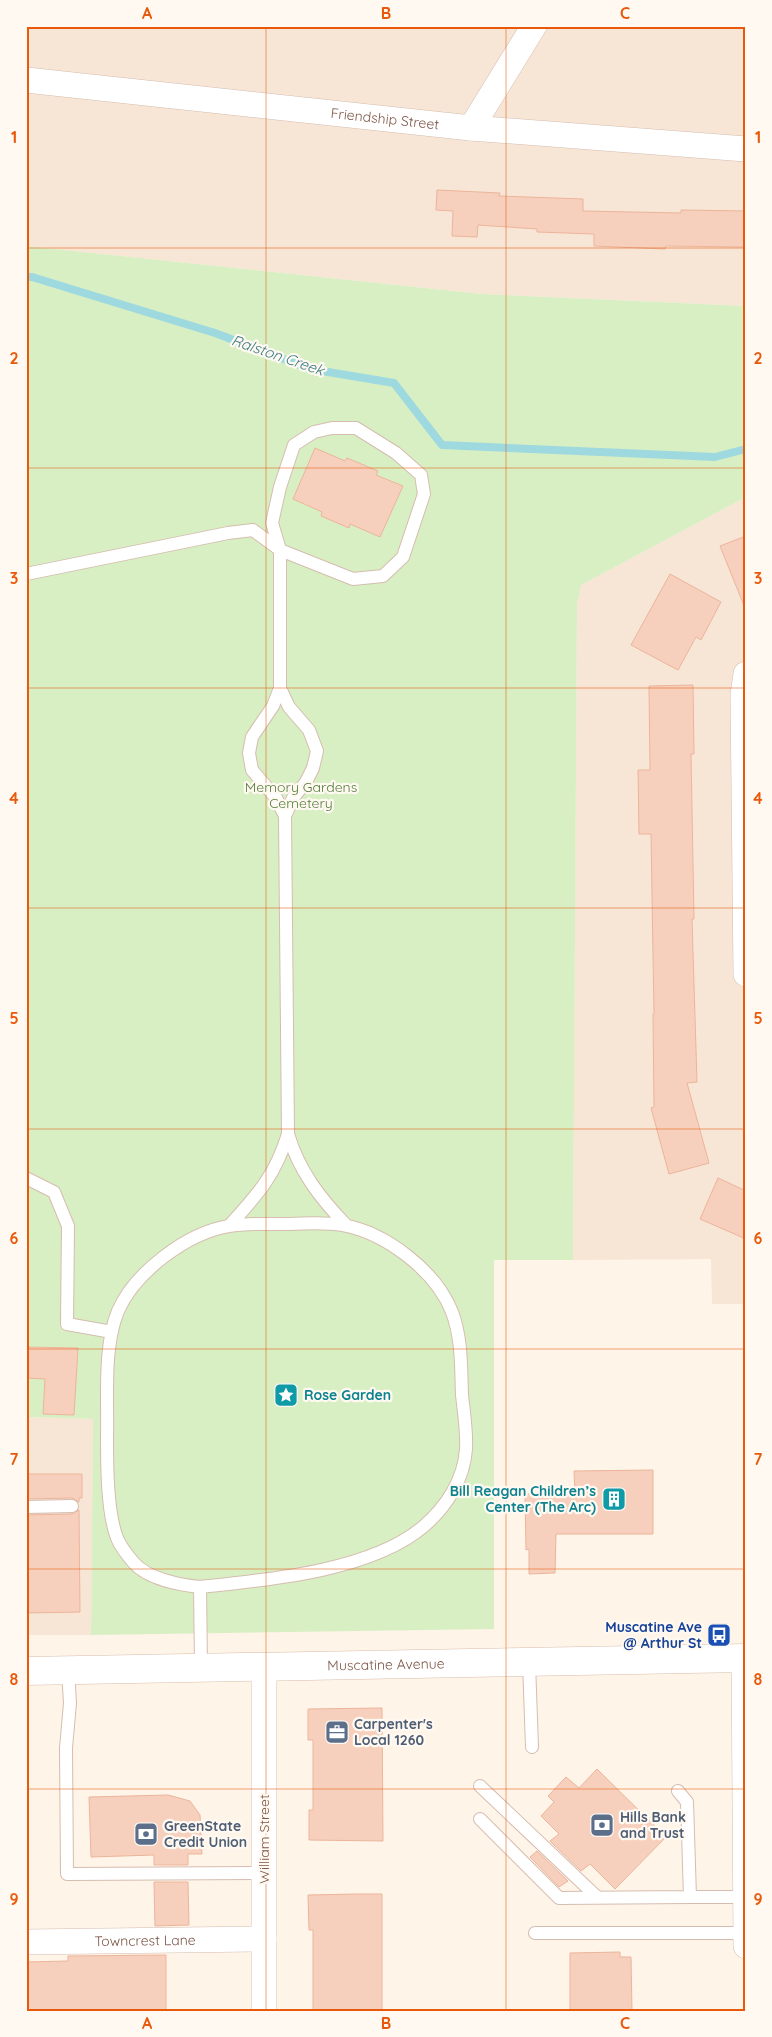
<svg xmlns="http://www.w3.org/2000/svg" width="772" height="2037" font-family="Quicksand,sans-serif">
  <rect width="100%" height="100%" fill="#fff4e8"/>
  <path fill="#f7e6d6" d="M 26,26 L 746,26 L 746,306 L 482,294 L 26,246 Z
    M 746,497 L 746,1304 L 712,1304 L 711,1259 L 573,1260 L 577,587 Z
    M 26,1417 L 93,1419 L 91,1635 L 26,1635 Z"/>
  <path fill="#d8efc4" d="M 26,246 L 482,294 L 746,306 L 746,497 L 581,585 L 577,604 L 573,1260 L 494,1260 L 494,1629 L 91,1635 L 93,1419 L 26,1417 Z"/>
  <g fill="none" stroke-linecap="round" stroke-linejoin="round">
    <path stroke="#9ed9df" stroke-width="8" d="M 26,277 L 32,277 L 215,333 L 310,369 L 394,383 L 442,445 L 715,457 L 746,449"/>
  </g>
  <path fill="#f7d0bd" stroke="#ecb49b" d="M 437,190 L 500,193 L 499,196 L 583,199 L 583,211 L 681,213 L 681,210 L 746,211 L 745,247 L 666,246 L 665,249 L 594,246 L 594,234 L 537,232 L 537,229 L 478,225 L 477,237 L 452,236 L 453,211 L 436,210 Z
    M 315,448 L 345,461 L 347,458 L 378,471 L 376,475 L 403,486 L 380,537 L 350,524 L 349,528 L 321,516 L 322,512 L 293,499 Z
    M 746,536 L 746,608 L 745,608 L 720,546 Z
    M 670,574 L 721,602 L 701,640 L 696,637 L 678,670 L 631,645 Z
    M 693,685 L 694,754 L 691,754 L 694,919 L 692,919 L 697,1082 L 687,1083 L 709,1163 L 669,1174 L 651,1108 L 654,1107 L 653,1014 L 654,1014 L 651,834 L 639,834 L 638,770 L 650,770 L 649,686 Z
    M 718,1178 L 746,1191 L 746,1239 L 700,1219 Z
    M 26,1347 L 78,1348 L 74,1415 L 43,1414 L 45,1379 L 26,1378 Z
    M 653,1470 L 653,1534 L 556,1534 L 555,1573 L 529,1574 L 529,1549 L 526,1550 L 525,1494 L 575,1493 L 574,1471 Z
    M 26,1474 L 82,1474 L 82,1498 L 79,1498 L 79,1502 L 72,1498 L 26,1499 Z
    M 79,1510 L 80,1612 L 26,1613 L 26,1515 L 72,1514 Z
    M 382,1708 L 383,1841 L 309,1840 L 309,1810 L 313,1810 L 313,1740 L 308,1740 L 308,1709 Z
    M 597,1769 L 666,1837 L 615,1889 L 590,1864 L 581,1871 L 550,1841 L 559,1834 L 541,1816 L 554,1802 L 548,1796 L 566,1777 L 579,1788 Z
    M 168,1795 L 190,1801 L 200,1815 L 202,1854 L 188,1854 L 188,1865 L 154,1865 L 154,1855 L 91,1857 L 89,1797 Z
    M 537,1851 L 568,1881 L 559,1887 L 530,1857 Z
    M 154,1882 L 188,1882 L 189,1925 L 155,1926 Z
    M 356,1894 L 382,1894 L 382,2011 L 313,2011 L 313,1930 L 309,1930 L 308,1895 Z
    M 620,1952 L 620,1957 L 631,1957 L 632,2011 L 570,2011 L 570,1953 Z
    M 166,1955 L 166,2011 L 26,2011 L 26,1962 L 68,1961 L 68,1956 Z"/>
  <g fill="none" stroke-linecap="round" stroke-linejoin="round">
    <g stroke="#d5bdaf" stroke-width="14">
      <path id="service" d="M 26,574 L 228,533 L 253,530 L 280,550 L 353,579 L 383,576 L 403,557 L 424,494 L 421,475 L 396,453 L 356,428 L 332,428 L 314,432 L 294,445 L 280,487 L 272,523 L 280,550 L 280,688 L 273,706 L 252,737 L 249,753 L 252,770 L 276,798 L 285,816 L 288,1134 C 275,1176 258,1194 229,1226
        M 280,688 L 289,707 L 309,730 L 317,751 L 313,768 L 306,782 L 293,798 L 285,816
        M 288,1134 C 299,1171 320,1198 346,1225
        M 26,1178 L 54,1192 L 68,1226 L 67,1324 L 112,1332
        M 26,1507 L 72,1506
        M 200,1587 C 267,1580 372,1571 424,1526 C 446,1507 464,1480 466,1449 C 467,1432 464,1413 462,1395 C 461,1368 462,1338 452,1312 C 436,1271 386,1233 343,1225 C 325,1222 307,1223 289,1224 C 269,1224 248,1223 229,1226 C 187,1233 135,1272 118,1311 C 103,1347 108,1399 107,1437 C 107,1465 107,1512 117,1538 C 120,1546 128,1556 134,1563 C 148,1579 180,1585 200,1587 L 201,1667
        M 529,1663 L 532,1747
        M 68,1670 L 70,1703 L 66,1748 L 67,1874 L 264,1873
        M 480,1786 L 597,1897
        M 678,1791 L 687,1802 L 690,1897 L 746,1897
        M 480,1819 L 559,1898 L 690,1897
        M 535,1933 L 746,1933"/>
    </g>
    <g stroke="#d5bdaf" stroke-width="26">
      <g id="minor">
        <path id="s1" d="M 26,80 L 471,128 L 746,149"/>
        <path d="M 471,128 L 534,26"/>
        <path d="M 746,674 L 743,695 L 746,974"/>
        <path d="M 744,1658 L 746,1946"/>
        <path id="s2" d="M 26,1942 L 264,1939"/>
        <path d="M 264,2011 L 264,1667"/>
      </g>
    </g>
    <g stroke="#d9bdab" stroke-width="29">
      <g id="secondary">
        <path id="s3" d="M 26,1671 L 746,1658"/>
      </g>
    </g>
    <use href="#service" stroke="#fff" stroke-width="12"/>
    <use href="#minor" stroke="#fff" stroke-width="25"/>
    <use href="#secondary" stroke="#fff" stroke-width="28"/>
  </g>
  <path fill="none" stroke="#e8590c" stroke-width="1" stroke-opacity="0.55" d="M 266,26 L 266,2011M 506,26 L 506,2011M 26,248 L 746,248M 26,468 L 746,468M 26,688 L 746,688M 26,908 L 746,908M 26,1129 L 746,1129M 26,1349 L 746,1349M 26,1569 L 746,1569M 26,1789 L 746,1789"/>
  <defs>
    <g id="sight-square" transform="scale(1.25)"><rect x="-9" y="-9" width="18" height="18" rx="4" fill="#0f9aa8" stroke="#fff9f1"/><path d="M0-6L1.8-2.2L6-1.7L2.9 1.2L3.7 5.4L0 3.3L-3.7 5.4L-2.9 1.2L-6-1.7L-1.8-2.2Z" fill="#fff"/></g>
    <g id="building-square" transform="scale(1.25)"><rect x="-9" y="-9" width="18" height="18" rx="4" fill="#0f9aa8" stroke="#fff9f1"/><path d="M-4-6H4V6H1V3H-1V6H-4ZM-2.5-4.3h1.7v1.8h-1.7ZM.8-4.3h1.7v1.8H.8ZM-2.5-1h1.7V.8h-1.7ZM.8-1h1.7V.8H.8Z" fill="#fff"/></g>
    <g id="bus-square" transform="scale(1.25)"><rect x="-9" y="-9" width="18" height="18" rx="4" fill="#1a4fb4" stroke="#fff9f1"/><path d="M-5-6H5V4H4V6H2V4H-2V6H-4V4H-5ZM-3.5-4V0h7V-4ZM-3.5 1.2v1.5H-2V1.2ZM2 1.2v1.5H3.5V1.2Z" fill="#fff"/></g>
    <g id="office-square" transform="scale(1.25)"><rect x="-9" y="-9" width="18" height="18" rx="4" fill="#5c6f8a" stroke="#fff9f1"/><path d="M-6-3h4V-5.5h4V-3h4V5H-6ZM-1-4.5V-3h2v-1.5ZM-6 0V1H6V0Z" fill="#fff"/></g>
    <g id="bank-square" transform="scale(1.25)"><rect x="-9" y="-9" width="18" height="18" rx="4" fill="#5c6f8a" stroke="#fff9f1"/><path d="M-6-4H6V4H-6ZM0-2.3a2.3 2.3 0 1 0 0 4.6a2.3 2.3 0 1 0 0-4.6Z" fill="#fff"/></g>
  </defs>
  <g fill-rule="evenodd">
    <use href="#sight-square" x="286" y="1395"/>
    <use href="#building-square" x="614" y="1499"/>
    <use href="#bus-square" x="719" y="1635"/>
    <use href="#office-square" x="337" y="1732"/>
    <use href="#bank-square" x="602" y="1825"/>
    <use href="#bank-square" x="146" y="1834"/>
  </g>
  <g text-anchor="middle" dominant-baseline="central" stroke-width="4.5" stroke-linejoin="round" paint-order="stroke">
    <g font-size="14" fill="#7d5748" stroke="#fff9f1">
      <text stroke="none"><textPath href="#s1" startOffset="361">Friendship Street</textPath></text>
      <text stroke="none"><textPath href="#s3" startOffset="360">Muscatine Avenue</textPath></text>
      <text transform="translate(264 1839) rotate(-90)">William Street</text>
      <text stroke="none"><textPath href="#s2" startOffset="119">Towncrest Lane</textPath></text>
    </g>
    <g font-size="14" fill="#537e3c" stroke="#fff9f1">
      <text x="301" y="787">Memory Gardens<tspan x="301" dy="16">Cemetery</tspan></text>
    </g>
    <g font-size="14" font-weight="bold" fill="#0d838f" stroke="#fff9f1" text-anchor="start">
      <text x="304" y="1395">Rose Garden</text>
      <text x="596" y="1491" text-anchor="end">Bill Reagan Children’s<tspan x="596" dy="16">Center (The Arc)</tspan></text>
    </g>
    <g font-size="14" font-weight="bold" fill="#164399" stroke="#fff9f1" text-anchor="end">
      <text x="702" y="1627">Muscatine Ave<tspan x="702" dy="16">@ Arthur St</tspan></text>
    </g>
    <g font-size="14" font-weight="bold" fill="#4e5e75" stroke="#fff9f1" text-anchor="start">
      <text x="354" y="1724">Carpenter's<tspan x="354" dy="16">Local 1260</tspan></text>
      <text x="620" y="1817">Hills Bank<tspan x="620" dy="16">and Trust</tspan></text>
      <text x="164" y="1826">GreenState<tspan x="164" dy="16">Credit Union</tspan></text>
    </g>
    <g font-size="15" font-style="italic" fill="#397c84" stroke="#fff9f1">
      <text transform="translate(278 355) rotate(19)">Ralston Creek</text>
    </g>
  </g>
  <rect width="772" height="2037" fill="none" stroke="#fff9f1" stroke-width="55"/>
  <rect x="28" y="28" width="716" height="1982" fill="none" stroke="#e8590c" stroke-width="2"/>
  <g font-size="16" text-anchor="middle" font-weight="bold" fill="#e8590c">
    <text x="147" y="19">A</text>
    <text x="386" y="19">B</text>
    <text x="625" y="19">C</text>
    <text x="14" y="143">1</text>
    <text x="758" y="143">1</text>
    <text x="14" y="364">2</text>
    <text x="758" y="364">2</text>
    <text x="14" y="584">3</text>
    <text x="758" y="584">3</text>
    <text x="14" y="804">4</text>
    <text x="758" y="804">4</text>
    <text x="14" y="1024">5</text>
    <text x="758" y="1024">5</text>
    <text x="14" y="1244">6</text>
    <text x="758" y="1244">6</text>
    <text x="14" y="1465">7</text>
    <text x="758" y="1465">7</text>
    <text x="14" y="1685">8</text>
    <text x="758" y="1685">8</text>
    <text x="14" y="1905">9</text>
    <text x="758" y="1905">9</text>
    <text x="147" y="2029">A</text>
    <text x="386" y="2029">B</text>
    <text x="625" y="2029">C</text>
  </g>
</svg>
